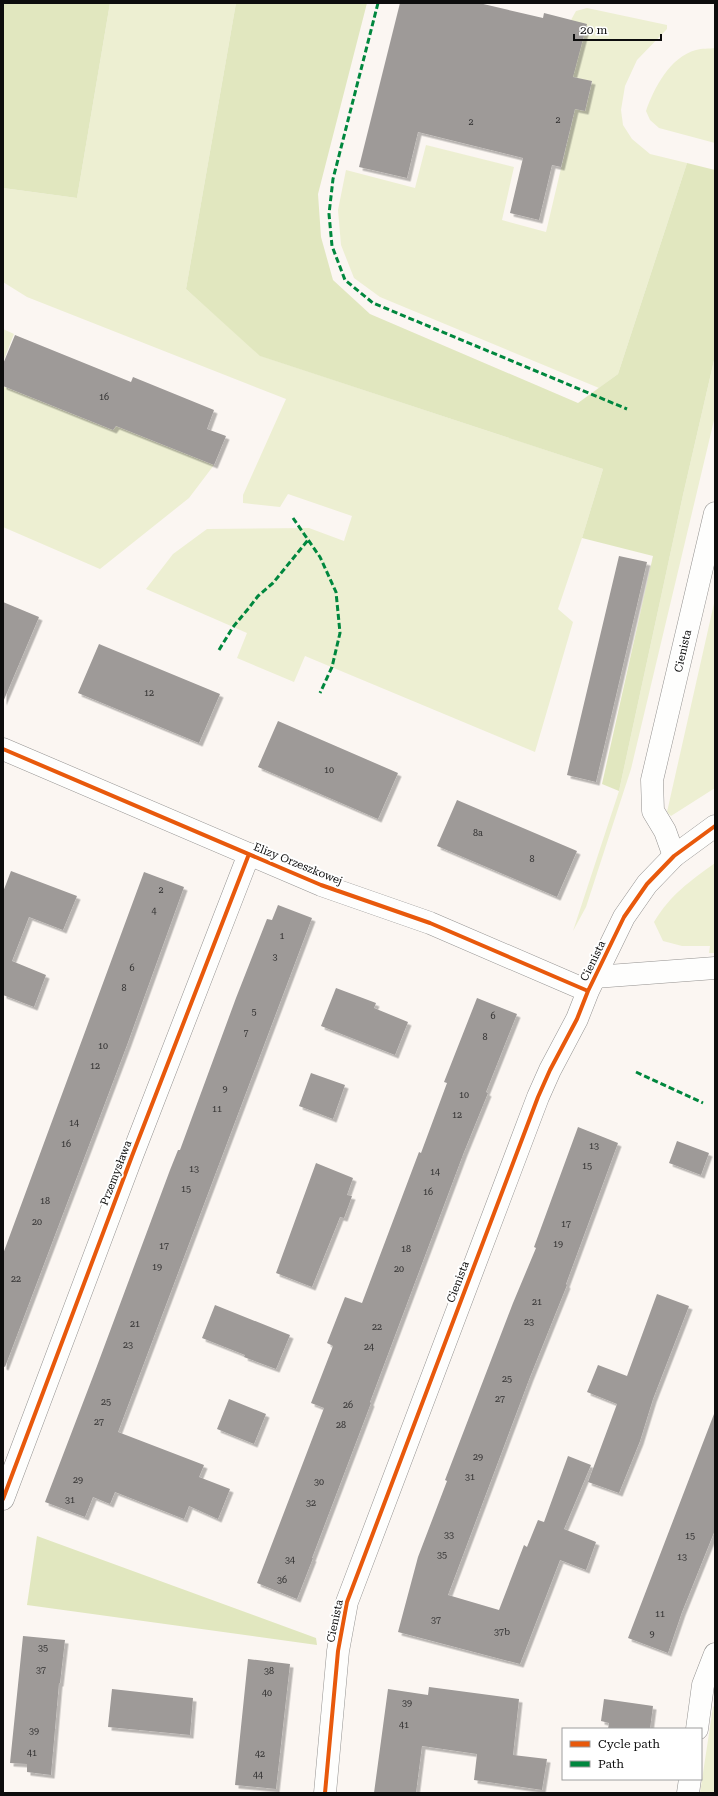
<svg xmlns="http://www.w3.org/2000/svg" width="718" height="1796" font-family="'Roboto Serif',serif">
  <defs>
    <filter id="shadow"><feDropShadow dx="3.5" dy="3.5" stdDeviation="0" flood-color="#0004"/></filter>
  </defs>
  <rect width="100%" height="100%" fill="#fbf6f2"/>
  <path fill="#edefd2" d="M 110,3 L 236,3 L 186,289 L 261,356 L 603,469 L 582,538 L 558,609 L 573,622 L 535,752 L 305,656 L 294,682 L 237,658 L 247,633 L 146,589 L 173,554 L 207,529 L 309,528 L 344,541 L 352,516 L 288,494 L 280,507 L 243,503 L 243,495 L 286,399 L 27,297 L 3,282 L 3,188 L 77,198 Z
    M 587,8 L 667,25 L 667,29 L 637,60 L 625,86 L 621,110 L 623,125 L 632,139 L 650,154 L 687,163 L 618,374 L 599,388 L 380,297 L 354,278 L 341,245 L 338,210 L 346,170 L 415,188 L 426,145 L 514,167 L 502,220 L 546,232 L 575,109 L 585,111 L 592,82 L 573,77 L 571,20 L 576,11 Z
    M 715,48 L 715,143 L 659,128 L 650,120 L 646,111 C 654,88 670,57 696,50 C 702,48 709,49 715,48 Z
    M 3,329 L 14,334 L 3,362 Z
    M 715,356 L 715,416 L 631,769 L 586,907 L 573,931 L 619,791 L 683,495 Z
    M 3,386 L 113,430 L 116,426 L 214,465 L 189,498 L 100,569 L 3,527 Z
    M 715,599 L 715,788 L 671,816 L 667,812 Z
    M 715,863 L 715,953 L 709,953 L 710,946 L 682,946 L 663,941 L 654,922 C 671,894 689,882 715,863 Z
    M 715,1705 L 715,1793 L 700,1793 L 713,1707 Z"/>
  <path fill="#e1e7bf" d="M 3,3 L 110,3 L 77,198 L 3,188 Z
    M 236,3 L 367,3 L 318,194 L 321,237 L 333,280 L 370,314 L 578,403 L 618,374 L 687,163 L 715,170 L 715,356 L 683,495 L 619,791 L 602,784 L 653,556 L 582,538 L 603,469 L 260,356 L 186,289 Z
    M 37,1536 L 316,1638 L 317,1645 L 27,1605 Z"/>
  <path fill="#9e9a98" filter="url(#shadow)" d="M 400,3 L 479,3 L 543,18 L 544,13 L 587,24 L 573,77 L 592,81 L 585,111 L 575,109 L 561,167 L 552,165 L 539,220 L 510,213 L 523,158 L 418,132 L 407,178 L 359,167 Z
    M 15,335 L 131,382 L 133,377 L 214,410 L 207,429 L 226,436 L 214,465 L 116,426 L 113,430 L 3,386 L 3,364 Z
    M 619,556 L 647,562 L 596,782 L 567,775 Z
    M 3,602 L 39,617 L 3,702 Z
    M 99,644 L 220,694 L 199,743 L 78,693 Z
    M 278,721 L 398,773 L 378,819 L 258,767 Z
    M 457,800 L 577,851 L 557,897 L 437,846 Z
    M 11,871 L 77,896 L 63,930 L 29,917 L 12,961 L 46,975 L 34,1007 L 3,995 L 3,892 Z
    M 144,872 L 184,887 L 127,1045 L 5,1367 L 3,1366 L 3,1254 Z
    M 278,905 L 312,918 L 118,1432 L 204,1465 L 199,1477 L 230,1489 L 218,1519 L 189,1506 L 184,1519 L 115,1492 L 110,1504 L 93,1497 L 85,1517 L 45,1502 L 97,1366 L 170,1170 L 178,1150 L 180,1150 L 236,998 L 267,919 L 272,920 Z
    M 336,988 L 376,1003 L 374,1008 L 408,1022 L 395,1055 L 321,1026 Z
    M 477,998 L 517,1014 L 486,1092 L 488,1093 L 464,1152 L 370,1402 L 371,1403 L 312,1558 L 313,1558 L 297,1599 L 257,1583 L 324,1408 L 311,1403 L 333,1346 L 327,1343 L 345,1297 L 362,1303 L 419,1152 L 421,1153 L 447,1083 L 444,1082 Z
    M 311,1073 L 345,1085 L 333,1119 L 299,1106 Z
    M 578,1127 L 618,1143 L 566,1284 L 567,1285 L 530,1377 L 448,1595 L 499,1610 L 524,1545 L 527,1547 L 538,1520 L 544,1522 L 568,1456 L 591,1465 L 564,1529 L 596,1542 L 586,1570 L 560,1560 L 520,1664 L 398,1632 L 418,1557 L 447,1481 L 445,1480 L 513,1303 L 536,1248 L 534,1247 Z
    M 677,1141 L 709,1153 L 701,1175 L 669,1163 Z
    M 316,1163 L 353,1178 L 347,1195 L 352,1196 L 344,1218 L 340,1217 L 312,1287 L 276,1273 Z
    M 657,1294 L 689,1306 L 653,1399 L 640,1441 L 619,1493 L 588,1482 L 617,1404 L 587,1392 L 598,1365 L 627,1376 Z
    M 215,1305 L 290,1335 L 276,1369 L 244,1357 L 245,1355 L 202,1338 Z
    M 229,1399 L 266,1414 L 254,1444 L 217,1429 Z
    M 714,1414 L 715,1530 L 682,1612 L 668,1653 L 628,1638 Z
    M 23,1636 L 65,1640 L 60,1683 L 59,1683 L 51,1775 L 27,1772 L 27,1764 L 10,1763 Z
    M 248,1659 L 290,1664 L 276,1789 L 235,1785 Z
    M 429,1687 L 519,1699 L 513,1755 L 547,1759 L 542,1790 L 474,1780 L 477,1754 L 422,1746 L 416,1793 L 374,1793 L 388,1689 L 428,1695 Z
    M 112,1689 L 193,1698 L 190,1735 L 108,1727 Z
    M 604,1699 L 653,1706 L 650,1729 L 608,1729 L 609,1723 L 601,1721 Z"/>
  <g fill="none" stroke-linecap="round" stroke-linejoin="round">
    <g stroke="#949290" stroke-width="23">
      <path id="minor" d="M 674,856 L 665,831 L 653,811 L 652,780 L 715,513
        M 595,977 L 715,968
        M 3,1499 L 132,1156 L 249,854
        M 697,1729 L 703,1685 L 715,1654
        M 688,1793 L 690,1779"/>
    </g>
    <g stroke="#949290" stroke-width="23">
      <path id="tertiary" d="M 3,749 L 321,885 L 430,923 L 588,991
        M 325,1793 L 338,1651 L 347,1602 L 538,1097 L 550,1070 L 577,1019 L 588,991 L 624,917 L 647,884 L 674,856 L 715,826"/>
    </g>
    <use href="#minor" stroke="#fefefd" stroke-width="22"/>
    <use href="#tertiary" stroke="#fefefd" stroke-width="22"/>
    <path stroke="#00873e" stroke-width="3" stroke-dasharray="6 3" stroke-linecap="butt" d="M 378,3 L 333,179 L 329,214 L 332,246 L 345,280 L 373,303 L 627,409
      M 293,518 L 320,557 L 336,592 L 340,633 L 332,667 L 320,693
      M 219,650 L 233,627 L 248,609 L 258,596 L 273,583 L 308,540
      M 636,1072 L 703,1103"/>
    <g stroke="#fff" stroke-width="6">
      <path id="cycleway" d="M 3,749 L 321,885 L 430,923 L 588,991
        M 3,1499 L 132,1156 L 249,854
        M 325,1793 L 338,1651 L 347,1602 L 538,1097 L 550,1070 L 577,1019 L 588,991 L 624,917 L 647,884 L 674,856 L 715,826"/>
    </g>
    <use href="#cycleway" stroke="#e8590c" stroke-width="4"/>
  </g>
  <g text-anchor="middle" dominant-baseline="central" stroke-width="4" stroke-linejoin="round" paint-order="stroke">
    <g font-size="9" fill="#313030">
      <text x="558" y="120">2</text>
      <text x="471" y="122">2</text>
      <text x="104" y="397">16</text>
      <text x="149" y="693">12</text>
      <text x="329" y="770">10</text>
      <text x="478" y="833">8a</text>
      <text x="532" y="859">8</text>
      <text x="161" y="890">2</text>
      <text x="154" y="911">4</text>
      <text x="282" y="936">1</text>
      <text x="275" y="957">3</text>
      <text x="132" y="968">6</text>
      <text x="124" y="988">8</text>
      <text x="254" y="1012">5</text>
      <text x="493" y="1016">6</text>
      <text x="246" y="1033">7</text>
      <text x="485" y="1037">8</text>
      <text x="103" y="1046">10</text>
      <text x="95" y="1066">12</text>
      <text x="225" y="1089">9</text>
      <text x="464" y="1095">10</text>
      <text x="217" y="1109">11</text>
      <text x="457" y="1115">12</text>
      <text x="74" y="1123">14</text>
      <text x="66" y="1144">16</text>
      <text x="594" y="1146">13</text>
      <text x="587" y="1166">15</text>
      <text x="194" y="1169">13</text>
      <text x="435" y="1172">14</text>
      <text x="186" y="1189">15</text>
      <text x="428" y="1192">16</text>
      <text x="45" y="1201">18</text>
      <text x="37" y="1222">20</text>
      <text x="566" y="1224">17</text>
      <text x="558" y="1244">19</text>
      <text x="164" y="1246">17</text>
      <text x="406" y="1249">18</text>
      <text x="157" y="1267">19</text>
      <text x="399" y="1269">20</text>
      <text x="16" y="1279">22</text>
      <text x="537" y="1302">21</text>
      <text x="529" y="1322">23</text>
      <text x="135" y="1324">21</text>
      <text x="377" y="1327">22</text>
      <text x="128" y="1345">23</text>
      <text x="369" y="1347">24</text>
      <text x="507" y="1379">25</text>
      <text x="500" y="1399">27</text>
      <text x="106" y="1402">25</text>
      <text x="348" y="1405">26</text>
      <text x="99" y="1422">27</text>
      <text x="341" y="1425">28</text>
      <text x="478" y="1457">29</text>
      <text x="470" y="1477">31</text>
      <text x="78" y="1480">29</text>
      <text x="319" y="1482">30</text>
      <text x="70" y="1500">31</text>
      <text x="311" y="1503">32</text>
      <text x="449" y="1535">33</text>
      <text x="690" y="1536">15</text>
      <text x="442" y="1555">35</text>
      <text x="682" y="1557">13</text>
      <text x="290" y="1560">34</text>
      <text x="282" y="1580">36</text>
      <text x="660" y="1614">11</text>
      <text x="436" y="1620">37</text>
      <text x="502" y="1632">37b</text>
      <text x="652" y="1634">9</text>
      <text x="43" y="1648">35</text>
      <text x="41" y="1670">37</text>
      <text x="269" y="1671">38</text>
      <text x="267" y="1693">40</text>
      <text x="407" y="1703">39</text>
      <text x="404" y="1725">41</text>
      <text x="34" y="1731">39</text>
      <text x="32" y="1753">41</text>
      <text x="260" y="1754">42</text>
      <text x="258" y="1775">44</text>
    </g>
    <g font-size="11" fill="#0d0d0d" stroke="#fff">
      <text transform="translate(683 651) rotate(-77)">Cienista</text>
      <text transform="translate(298 864) rotate(22)">Elizy Orzeszkowej</text>
      <text transform="translate(593 961) rotate(-64)">Cienista</text>
      <text transform="translate(116 1173) rotate(-69)">Przemysława</text>
      <text transform="translate(458 1282) rotate(-69)">Cienista</text>
      <text transform="translate(335 1621) rotate(-78)">Cienista</text>
    </g>
  </g>
  <rect width="718" height="1796" fill="none" stroke="#0d0d0d" stroke-width="8"/>
  <rect x="562" y="1728" width="140" height="52" fill="#ffffff" stroke="#9e9e9e"/>
  <rect x="570" y="1741" width="20" height="6" fill="#e8590c" stroke="#9e9e9e"/>
  <text x="598" y="1748" font-size="12" fill="#0d0d0d">Cycle path</text>
  <rect x="570" y="1761" width="20" height="6" fill="#00873e" stroke="#9e9e9e"/>
  <text x="598" y="1768" font-size="12" fill="#0d0d0d">Path</text>
  <path d="M574 34v6h87v-6" fill="none" stroke="#0d0d0d" stroke-width="2"/>
  <text x="580" y="34" font-size="12" fill="#0d0d0d" stroke="#ffffff" stroke-width="3" paint-order="stroke">20 m</text>
</svg>
